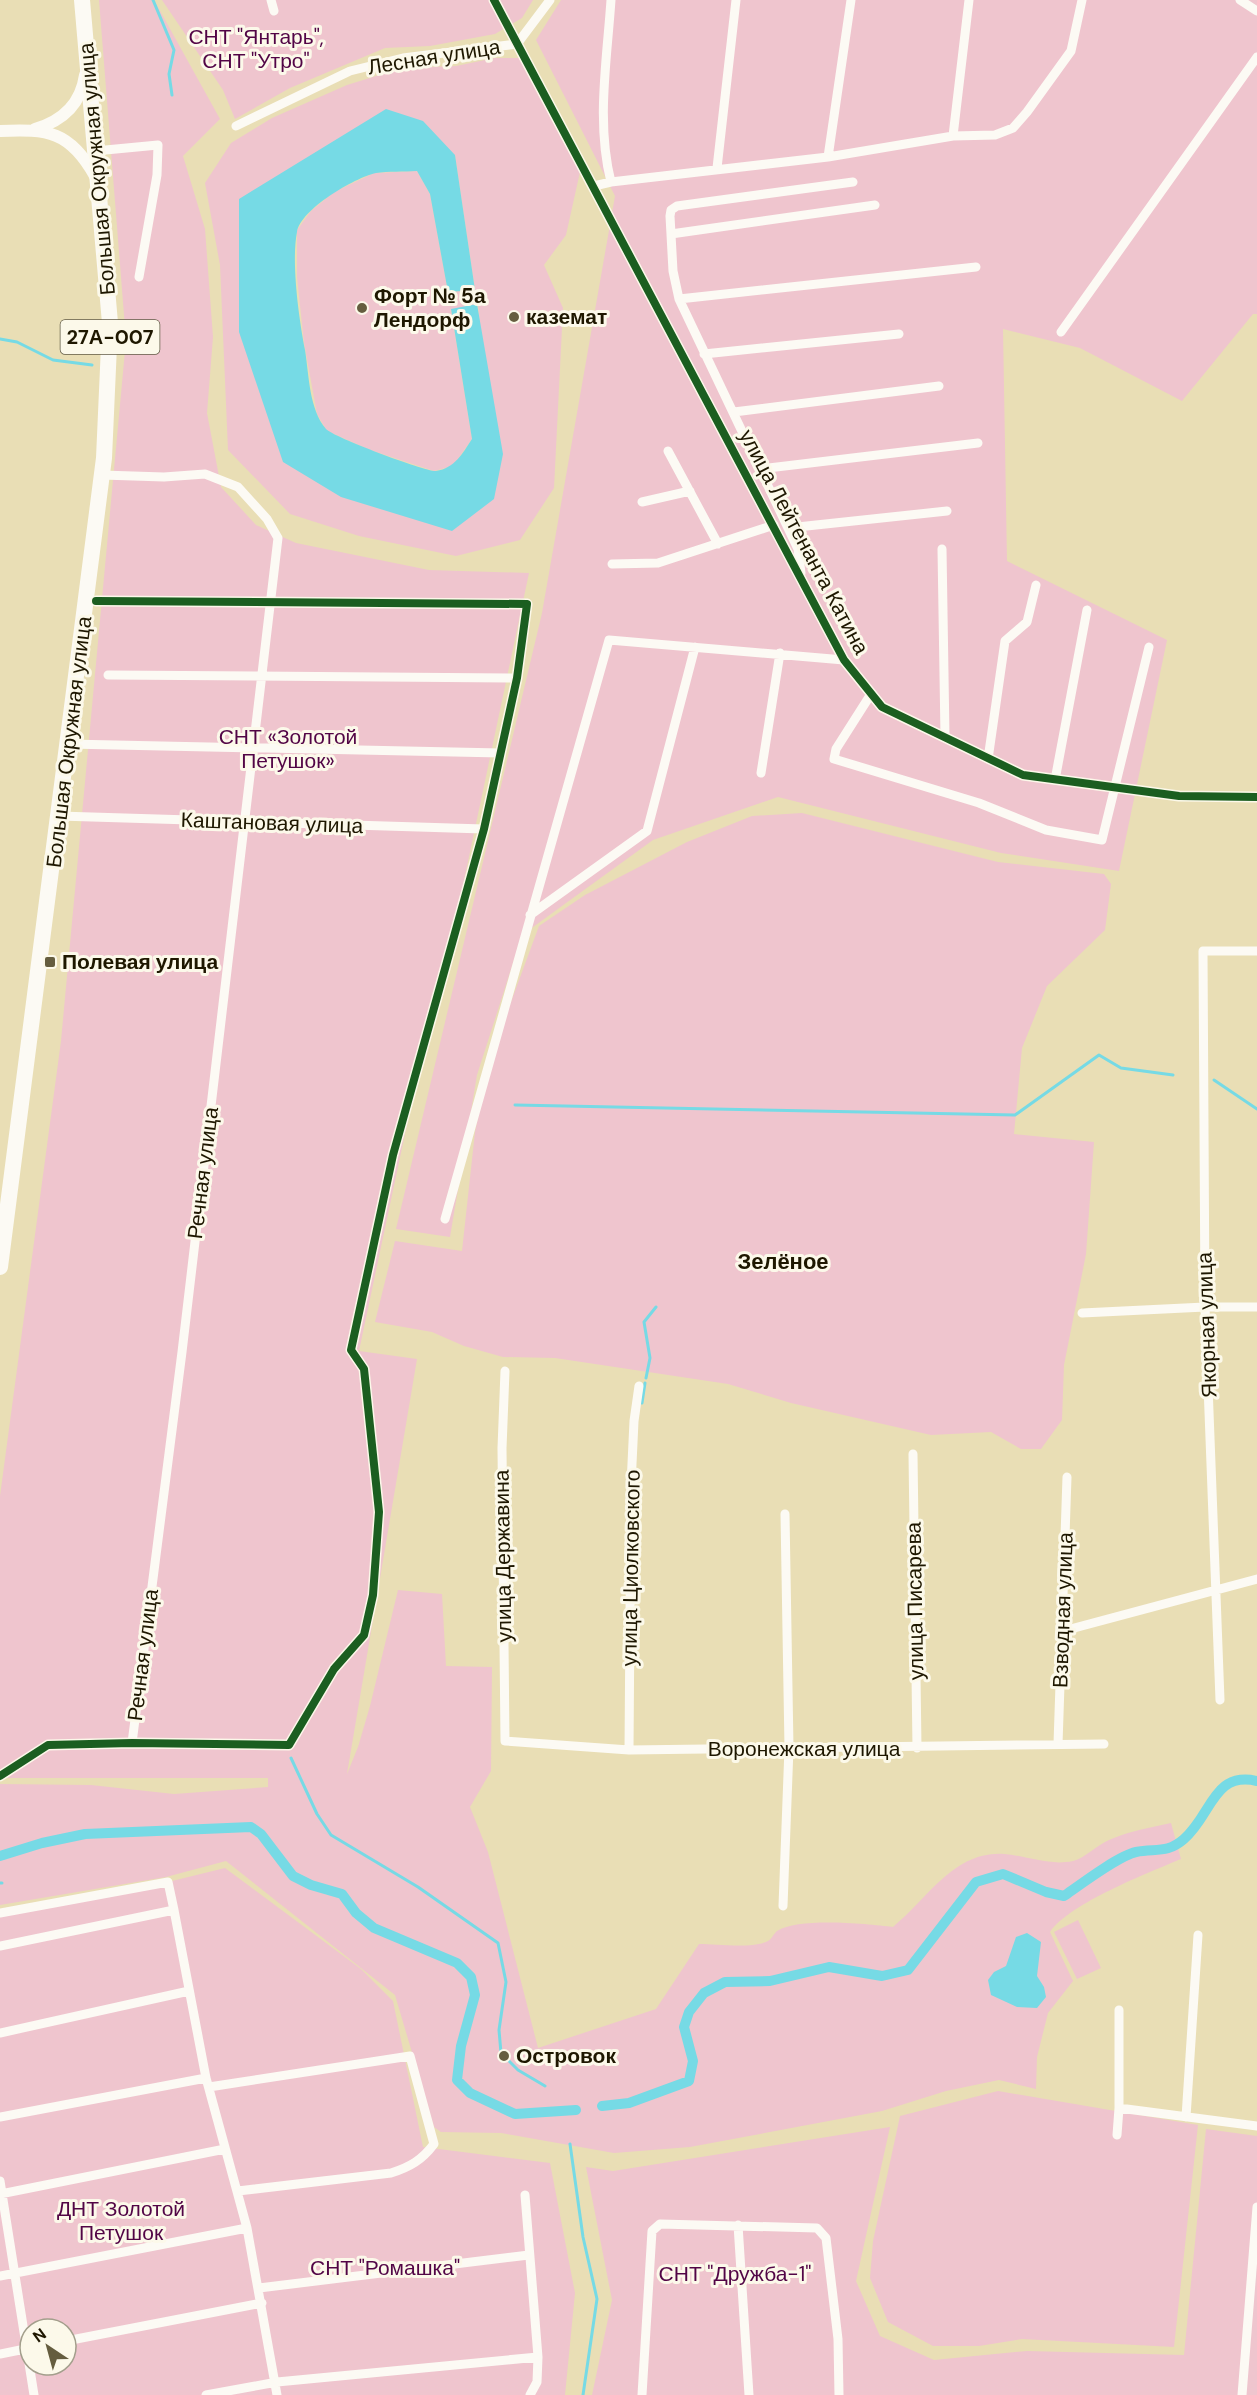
<svg xmlns="http://www.w3.org/2000/svg" width="1257" height="2395" font-family="'DM Sans',sans-serif">
  <rect width="100%" height="100%" fill="#e9deb5"/>
  <path fill="#efc5ce" fill-rule="evenodd" d="M 99,0 L 154,0 L 220,119 L 183,156 L 205,229 L 213,337 L 207,413 L 221,487 L 256,525 L 296,543 L 429,570 L 529,573 L 444,975 L 424,1044 L 359,1351 L 417,1359 L 347,1774 L 358,1747 L 370,1706 L 398,1590 L 442,1594 L 446,1666 L 492,1667 L 491,1771 L 470,1807 L 488,1852 L 538,2048 L 656,2009 L 699,1944 C 716,1944 754,1949 768,1941 C 772,1939 774,1933 777,1931 C 799,1917 867,1924 893,1927 C 928,1899 953,1851 1004,1854 C 1028,1856 1049,1866 1073,1861 C 1085,1858 1097,1845 1109,1840 C 1129,1831 1149,1828 1171,1823 L 1181,1859 C 1148,1873 1070,1903 1050,1932 L 1073,1981 L 1048,2013 L 1037,2057 L 1036,2089 L 999,2080 L 946,2091 L 882,2111 L 690,2147 L 614,2153 L 501,2133 L 441,2132 L 434,2127 L 395,1995 L 226,1861 L 166,1877 L 0,1905 L 0,1784 L 91,1785 L 174,1794 L 268,1787 L 268,1778 L 0,1778 L 0,1496 L 61,1041 L 126,340 Z
    M 162,0 L 533,0 L 522,18 L 495,34 L 430,46 L 385,48 L 290,88 L 235,119 L 223,90 Z
    M 561,0 L 1257,0 L 1257,314 L 1253,314 L 1182,401 L 1080,348 L 1003,329 L 1007,561 L 1167,640 L 1119,871 L 1001,853 L 778,797 L 653,840 L 522,935 L 477,1075 L 450,1237 L 396,1229 L 542,613 L 615,196 L 536,40 Z
    M 495,58 L 523,58 L 580,172 L 566,235 L 544,265 L 563,308 L 554,488 L 520,540 L 456,556 L 359,536 L 290,514 L 228,450 L 220,265 L 205,183 L 231,143 L 272,118 L 347,85 L 402,68 L 456,66 ZM 455,155 L 475,290 L 448,292 L 430,194 L 417,171 L 374,173 L 334,192 L 311,211 L 297,230 L 297,277 L 304,343 L 317,414 L 327,431 L 370,450 L 434,471 L 453,466 L 472,439 L 451,310 L 478,304 L 494,499 L 283,462 L 240,199 Z
    M 802,813 L 998,862 L 1104,874 L 1111,884 L 1105,930 L 1047,986 L 1022,1048 L 1014,1134 L 1094,1142 L 1086,1254 L 1064,1365 L 1062,1420 L 1041,1449 L 1021,1449 L 991,1432 L 931,1435 L 791,1403 L 728,1384 L 555,1358 L 503,1357 L 464,1346 L 432,1332 L 375,1322 L 395,1241 L 462,1251 L 475,1132 L 485,1084 L 505,1018 L 539,926 L 585,895 L 687,842 L 752,816 Z
    M 225,1868 L 361,1969 L 393,2001 L 423,2147 L 550,2163 L 575,2293 L 565,2395 L 0,2395 L 0,1910 L 168,1882 ZM 30,2329 L 66,2329 L 66,2365 L 30,2365 Z
    M 1078,1920 L 1101,1968 L 1077,1979 L 1054,1932 Z
    M 998,2091 L 1198,2125 L 1174,2347 L 1022,2339 L 979,2346 L 933,2346 L 888,2322 L 870,2278 L 873,2241 L 900,2116 Z
    M 890,2127 L 856,2281 L 880,2336 L 934,2360 L 1027,2351 L 1184,2355 L 1206,2129 L 1257,2136 L 1257,2395 L 592,2395 L 612,2300 L 586,2167 L 613,2171 Z"/>
  <path fill="#76dae5" d="M 386,109 L 423,121 L 455,155 L 475,290 L 448,292 L 430,194 L 417,171 C 404,172 388,171 376,173 C 354,178 301,209 297,232 C 291,262 299,319 305,350 C 309,375 309,409 326,429 C 333,437 426,472 436,471 C 455,468 462,454 472,439 L 451,309 L 477,304 L 503,454 L 494,499 L 452,531 L 341,497 L 283,462 L 239,332 L 239,199 Z
    M 1027,1933 L 1041,1942 L 1037,1976 L 1044,1987 L 1046,1997 L 1037,2008 L 1017,2007 L 991,1995 L 988,1980 L 994,1972 L 1006,1966 L 1016,1937 Z"/>
  <g fill="none" stroke-linecap="round" stroke-linejoin="round">
    <path stroke="#76dae5" stroke-width="3" d="M 153,0 L 174,50 L 169,74 L 172,95
      M 0,339 L 17,342 L 53,360 L 92,365
      M 1214,1080 L 1257,1109
      M 515,1105 L 1015,1115 L 1099,1055 L 1121,1068 L 1173,1075
      M 646,1378 L 650,1358 L 644,1322 L 656,1307
      M 642,1403 L 645,1383
      M 291,1758 L 317,1814 L 331,1835 L 418,1887 L 498,1943 L 506,1982 L 499,2030 L 501,2053 L 518,2070 L 545,2086
      M 0,1883 L 2,1883
      M 570,2144 L 583,2237 L 597,2299 L 583,2395"/>
    <path stroke="#76dae5" stroke-width="10" d="M 0,1856 L 42,1843 L 85,1834 L 251,1827 L 261,1834 L 293,1876 L 311,1885 L 342,1894 L 356,1913 L 374,1928 L 457,1963 L 471,1977 L 475,1995 L 461,2046 L 457,2080 L 470,2093 L 515,2114 L 576,2110
      M 602,2106 L 629,2103 L 689,2081 L 693,2061 L 684,2027 L 689,2012 L 704,1993 L 725,1982 L 770,1981 L 829,1967 L 882,1976 L 908,1970 L 976,1882 L 1003,1874 L 1046,1892 L 1064,1896 C 1081,1884 1118,1856 1136,1852 C 1155,1848 1167,1854 1184,1839 C 1212,1815 1213,1771 1257,1781"/>
    <path stroke="#fcfaf4" stroke-width="9" d="M 271,0 L 274,11
      M 494,0 L 844,660 L 882,707 L 1023,775 L 1179,796 L 1257,797
      M 1240,0 L 1257,11
      M 236,126 L 350,71 L 403,58 L 517,44 L 550,0
      M 953,136 L 969,0
      M 95,151 L 158,145 L 157,175 L 139,277
      M 828,157 L 851,0
      M 717,168 L 736,0
      M 611,182 L 828,157 L 953,136 L 995,135 L 1013,128 L 1027,112 L 1071,51 L 1082,0
      M 594,186 L 611,182 C 596,123 607,60 611,0
      M 671,234 L 875,205
      M 679,299 L 976,267
      M 1061,332 L 1257,57
      M 704,354 L 899,334
      M 734,412 L 939,386
      M 668,451 L 718,544
      M 760,469 L 978,443
      M 102,475 L 164,477 L 205,474 L 238,487 L 267,519 L 278,538 L 182,1352 L 132,1743
      M 642,502 L 690,491
      M 788,528 L 947,511
      M 942,549 L 945,737
      M 612,564 L 658,563 L 774,525
      M 801,573 L 798,549 L 679,299 L 673,271 L 670,216 L 671,210 L 677,206 L 853,182
      M 108,675 L 517,678
      M 871,694 L 836,749 L 834,759 L 979,803 L 1046,830 L 1102,840 L 1149,647
      M 68,744 L 501,753
      M 988,759 L 1005,641 L 1027,622 L 1036,585
      M 761,773 L 780,653
      M 1055,780 L 1087,610
      M 59,816 L 484,829
      M 530,915 L 647,831 L 695,647
      M 445,1219 L 609,640 L 844,660
      M 1082,1313 L 1205,1307 L 1257,1307
      M 505,1371 L 502,1448 L 505,1741 L 629,1750 L 1104,1744
      M 913,1454 L 917,1748
      M 1063,1631 L 1257,1579
      M 1220,1700 L 1205,1307 L 1203,951 L 1257,951
      M 1058,1744 L 1067,1477
      M 629,1750 L 631,1485 L 634,1421 L 639,1386
      M 0,1776 L 48,1745 L 132,1743 L 289,1745 L 334,1669 L 364,1635 L 373,1595 L 379,1512 L 364,1369 L 351,1350 L 393,1155 L 484,829 L 517,678 L 527,604 L 96,601
      M 783,1906 L 789,1748 L 785,1514
      M 0,1913 L 168,1882 L 174,1910
      M 0,1946 L 174,1910 L 206,2078 L 247,2228 L 277,2395
      M 0,2033 L 189,1991
      M 209,2087 L 410,2056 L 434,2144 C 422,2160 410,2167 391,2173 L 238,2191
      M 1119,2108 L 1119,2010
      M 0,2117 L 206,2078
      M 1186,2117 L 1198,1935
      M 1117,2135 L 1119,2108 L 1257,2126
      M 0,2181 L 34,2395
      M 0,2194 L 225,2149
      M 525,2195 L 538,2357 L 537,2382 L 530,2395
      M 738,2225 L 749,2395
      M 0,2276 L 247,2228
      M 259,2288 L 529,2255
      M 66,2341 L 262,2303
      M 0,2354 L 30,2348
      M 206,2395 L 277,2382 L 538,2357
      M 642,2395 L 652,2231 L 660,2224 L 817,2228 L 826,2238 L 838,2339 L 839,2395
      M 1242,2395 L 1257,2207"/>
    <path stroke="#fcfaf4" stroke-width="12" d="M 35,129 C 62,121 81,104 85,75
      M 0,131 C 48,129 70,131 95,176"/>
    <path stroke="#fcfaf4" stroke-width="16" d="M 0,1267 L 104,458 L 110,323 L 82,0"/>
    <g stroke="#fcf9ea" stroke-width="11">
      <path id="cycleway" d="M 494,0 L 844,660 L 882,707 L 1023,775 L 1179,796 L 1257,797
        M 0,1776 L 48,1745 L 132,1743 L 289,1745 L 334,1669 L 364,1635 L 373,1595 L 379,1512 L 364,1369 L 351,1350 L 393,1155 L 484,829 L 517,678 L 527,604 L 96,601"/>
    </g>
    <use href="#cycleway" stroke="#1b5e20" stroke-width="8"/>
  </g>
  <g fill="#655d3f" stroke="#fcf9ea" stroke-width="2">
    <circle cx="362" cy="308" r="6"/>
    <circle cx="514" cy="317" r="6"/>
    <rect x="44" y="956" width="12" height="12" rx="3"/>
    <circle cx="504" cy="2056" r="6"/>
  </g>
  <g text-anchor="middle" dominant-baseline="central" stroke-width="6" stroke-linejoin="round" paint-order="stroke">
    <rect fill="#fcf9ea" stroke="#615b46" stroke-width="1.5" x="60.5" y="320" width="99" height="34" rx="4.5"/>
    <g font-size="20" font-weight="bold" fill="#1e1700">
      <text x="110" y="337">27А-007</text>
    </g>
    <g font-size="21" fill="#520546" stroke="#fcf9ea">
      <text x="256" y="37">СНТ "Янтарь",<tspan x="256" dy="24">СНТ "Утро"</tspan></text>
      <text x="288" y="737">СНТ «Золотой<tspan x="288" dy="24">Петушок»</tspan></text>
      <text x="121" y="2209">ДНТ Золотой<tspan x="121" dy="24">Петушок</tspan></text>
      <text x="385" y="2268">СНТ "Ромашка"</text>
      <text x="735" y="2274">СНТ "Дружба-1"</text>
    </g>
    <g font-size="21" fill="#1e1700" stroke="#fcf9ea">
      <text transform="translate(434 57) rotate(-9)">Лесная улица</text>
      <text transform="translate(97 169) rotate(-95)">Большая Окружная улица</text>
      <text transform="translate(804 542) rotate(62)">улица Лейтенанта Катина</text>
      <text transform="translate(69 742) rotate(-83)">Большая Окружная улица</text>
      <text transform="translate(272 823) rotate(2)">Каштановая улица</text>
      <text transform="translate(203 1173) rotate(-83)">Речная улица</text>
      <text transform="translate(1207 1325) rotate(-92)">Якорная улица</text>
      <text transform="translate(503 1556) rotate(-91)">улица Державина</text>
      <text transform="translate(631 1568) rotate(-89)">улица Циолковского</text>
      <text transform="translate(915 1601) rotate(-91)">улица Писарева</text>
      <text transform="translate(1063 1610) rotate(-88)">Взводная улица</text>
      <text transform="translate(143 1655) rotate(-83)">Речная улица</text>
      <text x="804" y="1749">Воронежская улица</text>
    </g>
    <g font-size="21" font-weight="bold" fill="#1e1700" stroke="#fcf9ea" text-anchor="start">
      <text x="374" y="296">Форт № 5а<tspan x="374" dy="24">Лендорф</tspan></text>
      <text x="526" y="317">каземат</text>
      <text x="62" y="962">Полевая улица</text>
      <text x="516" y="2056">Островок</text>
    </g>
    <g font-size="22" font-weight="bold" fill="#1e1700" stroke="#fcf9ea">
      <text x="783" y="1261">Зелёное</text>
    </g>
  </g>
  <g transform="translate(48 2347) rotate(324)"><circle r="28" fill="#fcf9ea" stroke="#a39f8c" stroke-width="1.5"/>
  <path d="M0-4.5L10 22L0 15L-10 22Z" fill="#655d3f"/>
  <text y="-9" font-size="16" font-weight="bold" text-anchor="middle" fill="#1e1700">N</text>
  </g>
</svg>
